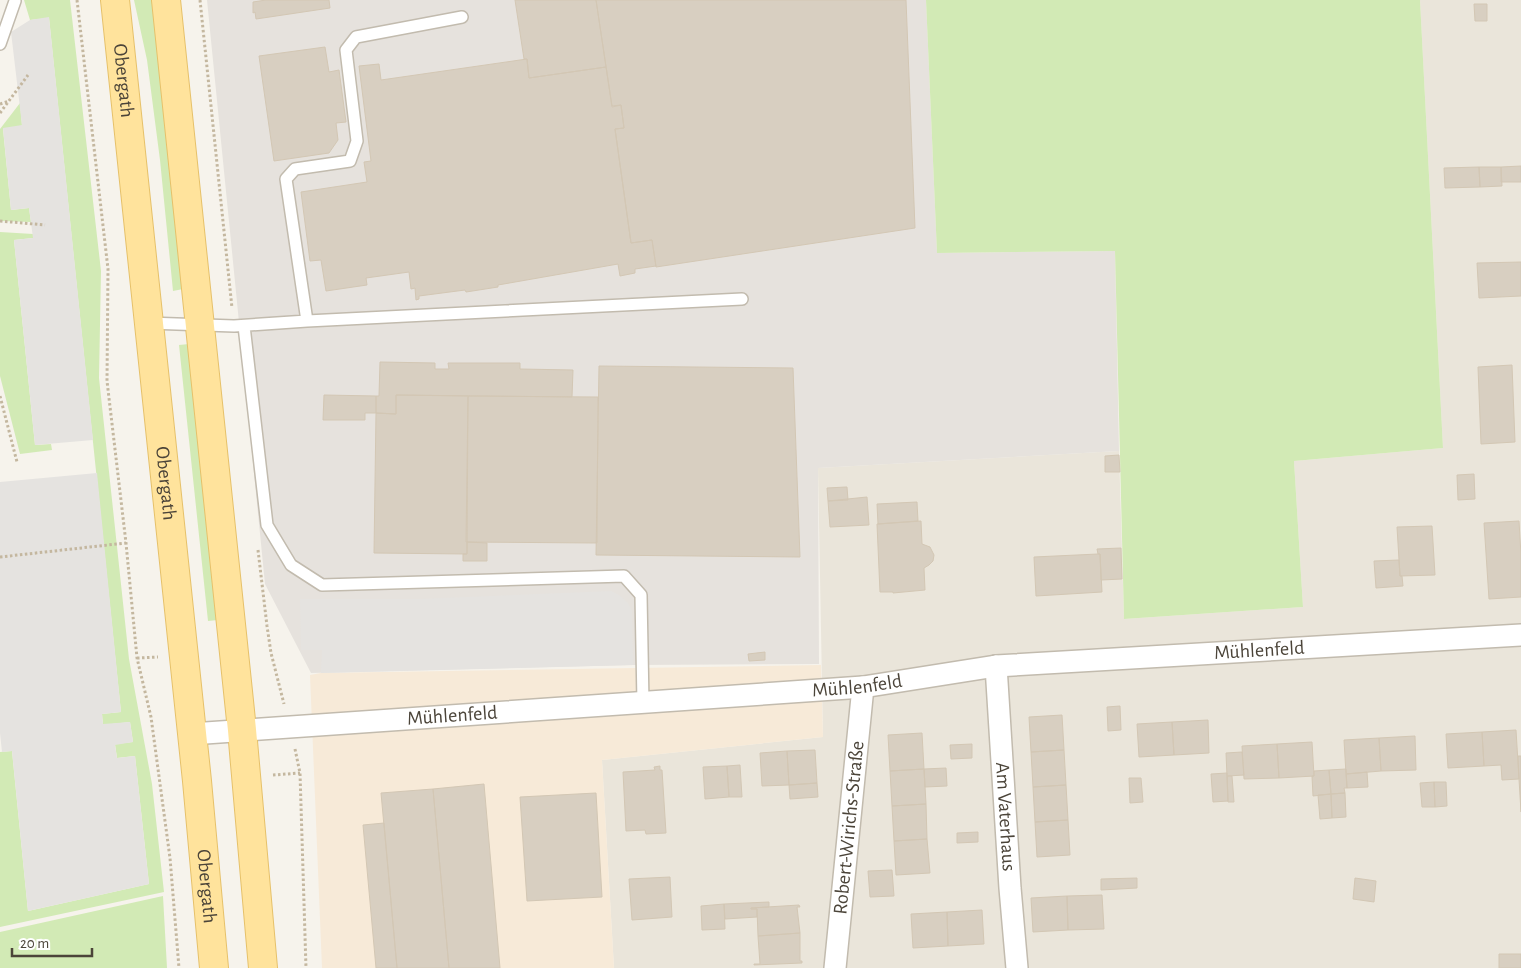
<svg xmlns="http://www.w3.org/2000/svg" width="1521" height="968" font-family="'Alegreya Sans',sans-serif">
  <rect width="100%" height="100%" fill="#f6f3ec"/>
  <path fill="#eae5da" d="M 1420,0 L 1521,0 L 1521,968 L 614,968 L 602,760 L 823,737 L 818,468 L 1119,451 L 1124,619 L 1303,607 L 1294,461 L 1443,448 Z"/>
  <path fill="#f7ead8" d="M 821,665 L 823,737 L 602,760 L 614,968 L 322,968 L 310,675 L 321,673 Z"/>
  <path fill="#e6e2dd" d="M 207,0 L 926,0 L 937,253 L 1115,251 L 1119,451 L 818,468 L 819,664 L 633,665 L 311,673 L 265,584 Z"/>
  <path fill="#d2eab5" d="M 24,0 L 70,0 L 101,271 L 99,378 L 129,659 L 152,784 L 164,892 L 0,927 L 0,752 L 12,751 L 28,911 L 149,884 L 135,756 L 117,758 L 115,744 L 133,742 L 130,722 L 103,725 L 102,714 L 121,712 L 49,18 L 30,20 Z
    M 134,0 L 154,0 L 183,289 L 173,291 L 160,160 L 147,60 Z
    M 926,0 L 1420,0 L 1443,448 L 1294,461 L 1303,607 L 1124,619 L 1115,251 L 937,253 Z
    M 20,103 L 22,126 L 3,129 L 11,210 L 29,208 L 31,222 L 0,221 L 0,129 Z
    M 0,232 L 33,234 L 33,238 L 14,240 L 35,445 L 51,444 L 52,450 L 20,454 L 0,376 Z
    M 189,344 L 218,620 L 208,621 L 179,345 Z
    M 163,896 L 167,968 L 0,968 L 0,932 Z"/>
  <path fill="#e5e3e0" d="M 49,17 L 93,440 L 35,445 L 14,240 L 33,238 L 29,208 L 11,210 L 3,128 L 22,125 L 11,32 L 30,20 Z
    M 97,473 L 121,712 L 102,714 L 103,724 L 130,722 L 133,742 L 115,745 L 117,758 L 135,756 L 149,884 L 28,911 L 12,751 L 2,752 L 0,733 L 0,482 Z
    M 611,591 L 619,595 L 628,603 L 632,611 L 633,665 L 321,673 L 322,650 L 301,650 L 300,599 L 419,599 Z"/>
  <path fill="#d8cfc1" stroke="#d3c7b4" d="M 266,0 L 329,0 L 330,8 L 256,19 L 255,12 L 253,13 L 253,2 Z
    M 515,0 L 596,0 L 606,67 L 529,78 L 527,59 L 524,59 Z
    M 596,0 L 906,0 L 915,228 L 656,267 L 652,240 L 631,243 L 615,129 L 624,128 L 621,105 L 612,106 Z
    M 1474,4 L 1487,4 L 1487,21 L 1475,21 Z
    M 325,47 L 329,72 L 339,70 L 346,122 L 336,123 L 338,140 L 329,153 L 274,161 L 259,56 Z
    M 527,59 L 529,78 L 606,67 L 612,107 L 621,105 L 624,128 L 615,129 L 631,243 L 652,240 L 656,266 L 635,269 L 635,273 L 620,276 L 618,264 L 498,285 L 498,287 L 466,292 L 465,290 L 419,296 L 419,299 L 416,300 L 415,288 L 411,289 L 409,272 L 366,278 L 367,285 L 326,291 L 321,260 L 310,261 L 301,192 L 367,182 L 364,162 L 371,161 L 359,66 L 379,64 L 381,80 Z
    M 1521,166 L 1521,182 L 1501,182 L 1501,167 Z
    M 1479,167 L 1480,187 L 1445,188 L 1444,168 Z
    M 1479,167 L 1501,167 L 1502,186 L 1480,187 Z
    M 1521,262 L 1521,296 L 1479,298 L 1477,263 Z
    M 380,362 L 435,363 L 435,369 L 449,369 L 448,363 L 520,363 L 520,369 L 573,370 L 572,397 L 396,395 L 396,414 L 376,413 L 376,396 L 379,396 Z
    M 1512,365 L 1515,442 L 1481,444 L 1478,367 Z
    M 599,366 L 793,368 L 800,557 L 596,555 Z
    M 324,395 L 376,396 L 376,413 L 365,413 L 365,420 L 323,420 Z
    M 396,395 L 468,396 L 467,554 L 374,553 L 376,413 L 396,414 Z
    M 468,396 L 598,397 L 597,543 L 466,542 Z
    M 1119,455 L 1120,472 L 1105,472 L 1105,456 Z
    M 1474,474 L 1475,499 L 1458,500 L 1457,475 Z
    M 846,487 L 847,487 L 848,500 L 828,501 L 827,488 Z
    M 867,497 L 869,525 L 830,527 L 828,501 Z
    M 917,502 L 918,521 L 878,524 L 877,504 Z
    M 921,521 L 922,544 L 930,547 L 934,555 L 933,561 L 929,565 L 924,568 L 925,590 L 893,593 L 893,592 L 880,592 L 877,524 Z
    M 1519,521 L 1521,555 L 1521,597 L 1489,599 L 1484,523 Z
    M 1432,526 L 1435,575 L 1400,576 L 1397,527 Z
    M 467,542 L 487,543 L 487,561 L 463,561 L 463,554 L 467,554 Z
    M 1121,548 L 1122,579 L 1101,580 L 1100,554 L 1098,554 L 1097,549 Z
    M 1098,554 L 1100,554 L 1102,592 L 1036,596 L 1034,557 Z
    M 1399,560 L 1400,576 L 1402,576 L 1403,586 L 1376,588 L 1374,561 Z
    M 765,652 L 765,660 L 749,661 L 748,654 Z
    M 1120,706 L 1121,730 L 1108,731 L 1107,707 Z
    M 1062,715 L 1064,750 L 1031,752 L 1029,717 Z
    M 1208,720 L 1209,753 L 1174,755 L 1172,722 Z
    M 1172,722 L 1174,755 L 1139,757 L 1137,724 Z
    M 1516,730 L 1519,779 L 1502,780 L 1501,765 L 1484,766 L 1482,732 Z
    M 1482,732 L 1484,766 L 1448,768 L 1446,734 Z
    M 922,733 L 924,769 L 890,771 L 888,735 Z
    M 1415,736 L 1416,770 L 1381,771 L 1379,738 Z
    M 1379,738 L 1381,771 L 1346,774 L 1344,740 Z
    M 1312,742 L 1314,776 L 1279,778 L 1277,744 Z
    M 972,744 L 972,758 L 951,759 L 950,745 Z
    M 1277,744 L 1279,778 L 1244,779 L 1242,746 Z
    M 815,750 L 817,783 L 789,785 L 787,751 Z
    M 1064,750 L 1066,785 L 1033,787 L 1031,752 Z
    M 787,751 L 789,785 L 762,786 L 760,753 Z
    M 1242,752 L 1244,775 L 1227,776 L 1226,753 Z
    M 1518,756 L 1521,756 L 1521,812 L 1519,779 Z
    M 740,765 L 742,797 L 729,797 L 727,766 Z
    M 660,766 L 660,770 L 662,770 L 666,833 L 646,834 L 645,830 L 626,831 L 623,772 L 655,770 L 654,767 Z
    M 727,766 L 729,797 L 705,799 L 703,767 Z
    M 946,768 L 947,786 L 925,787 L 924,769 Z
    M 924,769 L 926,804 L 892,806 L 890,771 Z
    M 1346,769 L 1347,788 L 1344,788 L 1345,793 L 1331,794 L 1329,770 Z
    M 1329,770 L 1331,794 L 1313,796 L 1312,776 L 1314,776 L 1314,771 Z
    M 1367,772 L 1368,787 L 1347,788 L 1346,774 Z
    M 1227,773 L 1228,801 L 1213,802 L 1211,774 Z
    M 1227,776 L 1232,776 L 1234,802 L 1228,802 Z
    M 1129,778 L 1141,778 L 1143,802 L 1130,803 Z
    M 1434,782 L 1435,807 L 1422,807 L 1420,783 Z
    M 1434,782 L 1446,782 L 1447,806 L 1435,807 Z
    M 817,783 L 818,797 L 790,799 L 789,785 Z
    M 484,784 L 500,968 L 449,968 L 433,789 Z
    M 1066,785 L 1068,820 L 1035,822 L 1033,787 Z
    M 433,789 L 449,968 L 397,968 L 381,793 Z
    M 596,793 L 602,897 L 527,901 L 520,797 Z
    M 1345,793 L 1346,817 L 1332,818 L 1331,794 Z
    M 1331,794 L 1332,818 L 1320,819 L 1318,795 Z
    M 926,804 L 927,839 L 894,841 L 892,806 Z
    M 1068,820 L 1070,855 L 1037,857 L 1035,822 Z
    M 384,823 L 397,968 L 376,968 L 363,825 Z
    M 978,832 L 978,842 L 957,843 L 957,833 Z
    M 927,839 L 930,873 L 896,875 L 894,841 Z
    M 892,870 L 894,896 L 870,897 L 868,871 Z
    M 670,877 L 672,917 L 632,920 L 629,879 Z
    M 1137,878 L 1137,888 L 1101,890 L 1101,879 Z
    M 1355,878 L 1376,881 L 1374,902 L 1353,899 Z
    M 1102,895 L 1104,929 L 1068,930 L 1067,896 Z
    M 1067,896 L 1068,930 L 1033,932 L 1031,898 Z
    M 769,902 L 769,907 L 751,908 L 751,909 L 757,909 L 757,917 L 725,919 L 724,904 Z
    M 724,904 L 725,929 L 702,930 L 701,906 Z
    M 799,905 L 800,907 L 797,907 L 800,933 L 758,936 L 757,909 L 751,909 L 751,908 Z
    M 982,910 L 984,944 L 948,946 L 947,912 Z
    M 947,912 L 948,946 L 913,948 L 911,914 Z
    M 800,933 L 800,961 L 802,961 L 802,963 L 754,965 L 754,964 L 760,964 L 758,936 Z
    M 1499,954 L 1521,954 L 1521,968 L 1499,968 Z"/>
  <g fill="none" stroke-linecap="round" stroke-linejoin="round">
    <g stroke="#c2bbae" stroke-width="14">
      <path id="service" d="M 0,44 L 15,1
        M 307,321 L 286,179 L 295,169 L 350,161 L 357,141 L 346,50 L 356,37 L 462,17
        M 148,323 L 234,326 L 307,321 L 742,299
        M 244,326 L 267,525 L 291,565 L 322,585 L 624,576 L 641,595 L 643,703"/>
    </g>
    <g stroke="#c2bbae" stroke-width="24">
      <g id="minor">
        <path id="s1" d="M 996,666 L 1010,888 L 1017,968"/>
        <path id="s2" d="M 191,734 L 863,687 L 996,666 L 1521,635"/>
        <path id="s3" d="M 835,968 L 863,687"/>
      </g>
    </g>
    <g stroke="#e6c16a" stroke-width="30">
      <g id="primary">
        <path id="s4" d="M 115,0 L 197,781 L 214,968"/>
        <path d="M 166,0 L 242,730 L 263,968"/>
      </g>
    </g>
    <path stroke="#c4b79f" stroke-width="3" stroke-dasharray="2.5 2.5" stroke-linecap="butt" d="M 77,0 L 108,269 L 107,381 L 126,543 L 137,658 L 151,717 L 170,858 L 179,968
      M 200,0 L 232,308
      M 0,104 L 9,101
      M 0,113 L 28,75
      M 0,221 L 45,225
      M 0,396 L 17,462
      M 258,550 L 267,626 L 271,653 L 284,704
      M 0,557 L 126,543
      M 137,658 L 158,657
      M 295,749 L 300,773 L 306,968
      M 273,775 L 300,773"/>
    <use href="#service" stroke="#fff" stroke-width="11"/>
    <use href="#minor" stroke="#fff" stroke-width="21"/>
    <use href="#primary" stroke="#ffe39c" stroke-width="28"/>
  </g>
  <g text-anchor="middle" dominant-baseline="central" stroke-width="4" stroke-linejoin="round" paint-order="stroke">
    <g font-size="20" fill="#4b4439" stroke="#fff">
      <text stroke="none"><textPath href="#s4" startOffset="81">Obergath</textPath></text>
      <text stroke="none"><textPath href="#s4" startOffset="486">Obergath</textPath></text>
      <text stroke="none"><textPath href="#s2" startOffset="1072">Mühlenfeld</textPath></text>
      <text stroke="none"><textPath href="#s2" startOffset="668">Mühlenfeld</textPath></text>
      <text stroke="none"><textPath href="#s2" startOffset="262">Mühlenfeld</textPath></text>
      <text stroke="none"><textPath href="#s1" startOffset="151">Am Vaterhaus</textPath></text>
      <text stroke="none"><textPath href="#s3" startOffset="141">Robert-Wirichs-Straße</textPath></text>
      <text stroke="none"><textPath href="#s4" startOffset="891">Obergath</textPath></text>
    </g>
  </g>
  <path d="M12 948v8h80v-8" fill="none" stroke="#4b4439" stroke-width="2.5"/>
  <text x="20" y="948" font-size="15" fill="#4b4439" stroke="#ffffff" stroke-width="4" paint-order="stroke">20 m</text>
</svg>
